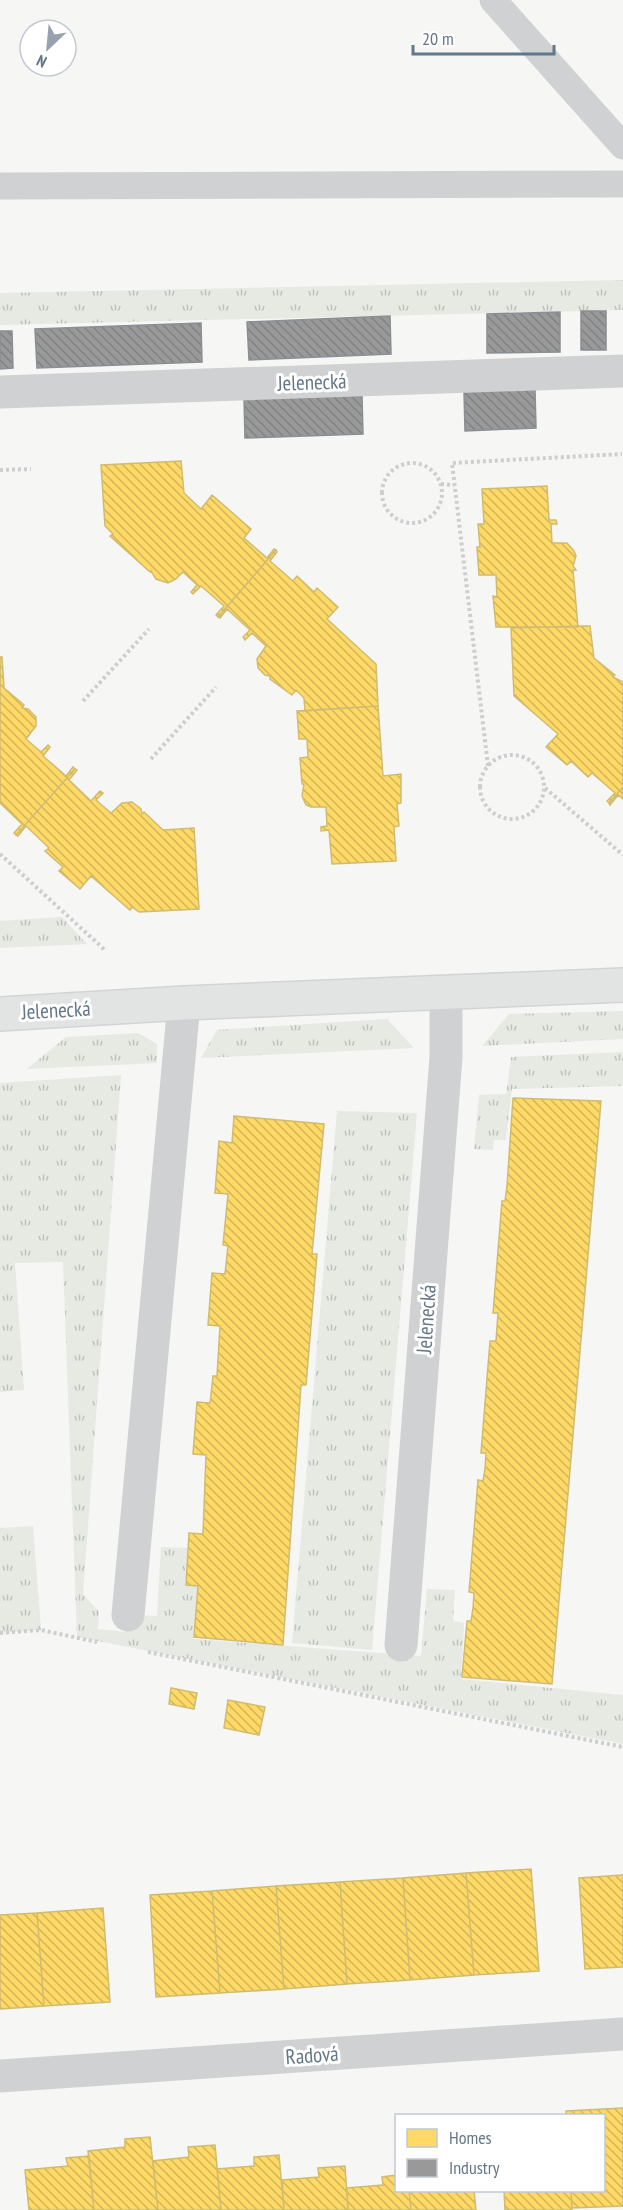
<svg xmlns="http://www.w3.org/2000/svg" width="623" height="2210" font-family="'PT Sans Narrow',sans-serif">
  <defs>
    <pattern id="grass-tufts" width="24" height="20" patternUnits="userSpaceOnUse" patternTransform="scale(1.5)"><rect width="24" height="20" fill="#e6eae3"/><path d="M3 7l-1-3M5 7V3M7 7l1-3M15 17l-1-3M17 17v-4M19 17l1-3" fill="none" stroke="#bec2be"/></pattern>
    <pattern id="homes-back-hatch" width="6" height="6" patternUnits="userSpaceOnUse" patternTransform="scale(1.5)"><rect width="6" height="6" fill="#ffd966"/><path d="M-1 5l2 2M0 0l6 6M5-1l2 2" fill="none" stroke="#d2b55a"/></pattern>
    <pattern id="industry-back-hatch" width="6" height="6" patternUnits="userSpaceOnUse" patternTransform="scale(1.5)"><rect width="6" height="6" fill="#999"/><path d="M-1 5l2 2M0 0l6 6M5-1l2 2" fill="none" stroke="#808283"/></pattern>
  </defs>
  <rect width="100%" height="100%" fill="#f6f6f5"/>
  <path fill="url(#grass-tufts)" d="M 623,280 L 623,310 L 0,325 L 0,293 Z
    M 62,917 L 87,944 L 0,948 L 0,921 Z
    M 623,1011 L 623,1039 L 482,1046 L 509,1014 Z
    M 387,1019 L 414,1048 L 201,1058 L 217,1030 Z
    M 138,1033 L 157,1044 L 157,1063 L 27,1069 L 66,1037 Z
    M 623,1052 L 623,1086 L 512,1089 L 506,1140 L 494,1140 L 493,1150 L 474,1149 L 479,1095 L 506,1094 L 511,1057 Z
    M 121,1075 L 83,1594 L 99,1612 L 98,1629 L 126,1632 L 128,1615 L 157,1616 L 161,1547 L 188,1548 L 185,1585 L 198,1586 L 194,1639 L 421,1656 L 427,1589 L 455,1590 L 453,1621 L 464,1623 L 461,1679 L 623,1695 L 623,1744 L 77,1637 L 63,1262 L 15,1263 L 24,1390 L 0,1392 L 0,1083 Z
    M 337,1111 L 417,1113 L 372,1650 L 292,1643 Z
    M 33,1526 L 41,1630 L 0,1633 L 0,1528 Z"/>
  <path fill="url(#homes-back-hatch)" stroke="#d0bc70" stroke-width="1.5" d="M 181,461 L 184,493 L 201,509 L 212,495 L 251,529 L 244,538 L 267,558 L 274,549 L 276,550 L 218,617 L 216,615 L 224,606 L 201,586 L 193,594 L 191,592 L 197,585 L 183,572 L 176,579 L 168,583 L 156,579 L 151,571 L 150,572 L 110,536 L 113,534 L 105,526 L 101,465 Z
    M 547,486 L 549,520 L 556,520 L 557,524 L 551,524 L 552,543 L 567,543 L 574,551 L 576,556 L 573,566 L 576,570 L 573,570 L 578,627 L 496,627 L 493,596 L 497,597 L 496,575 L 479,575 L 477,547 L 480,547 L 478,524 L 484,524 L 482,489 Z
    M 276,550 L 277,552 L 270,561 L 293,581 L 297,576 L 314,592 L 317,588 L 338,607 L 327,619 L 376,664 L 378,706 L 305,711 L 304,698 L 296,690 L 292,695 L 270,679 L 270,676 L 265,675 L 258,668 L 257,659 L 266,646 L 252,633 L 245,640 L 243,637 L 250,630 L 227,609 L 220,618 L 218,617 Z
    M 582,626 L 590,626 L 594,658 L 615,675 L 613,677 L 623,682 L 623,787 L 609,803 L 607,801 L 615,793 L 592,773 L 588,777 L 571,761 L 567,765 L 546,747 L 558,734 L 514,696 L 511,628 Z
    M 0,657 L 2,657 L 4,688 L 24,705 L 22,708 L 28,709 L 36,717 L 36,726 L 26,739 L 41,752 L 48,745 L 50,747 L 43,756 L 66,776 L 73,767 L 75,769 L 16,835 L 14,833 L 22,824 L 0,803 Z
    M 378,706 L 383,776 L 401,774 L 401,803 L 397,804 L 399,826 L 394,827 L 396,861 L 332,864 L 329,830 L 321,831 L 321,827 L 327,826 L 326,807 L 311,807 L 306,805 L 302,796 L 304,784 L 302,784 L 300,758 L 308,757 L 307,739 L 299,739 L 297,711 Z
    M 75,769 L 77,770 L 69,780 L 91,801 L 100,791 L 103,793 L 96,800 L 111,813 L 122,803 L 132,802 L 141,809 L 142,814 L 144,812 L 163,830 L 194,828 L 199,909 L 139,912 L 132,907 L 130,910 L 91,876 L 80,889 L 59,871 L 63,867 L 45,851 L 49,848 L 26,826 L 18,836 L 16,835 Z
    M 623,787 L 623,799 L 618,795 L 610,805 L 609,803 Z
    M 513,1098 L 601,1101 L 552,1684 L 462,1677 L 467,1621 L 471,1621 L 473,1608 L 474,1593 L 469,1592 L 478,1480 L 483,1481 L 485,1469 L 486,1453 L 481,1453 L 490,1341 L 496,1341 L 498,1313 L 493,1313 L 502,1201 L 505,1201 L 507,1186 Z
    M 234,1116 L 324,1124 L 312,1254 L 317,1254 L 306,1385 L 301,1385 L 283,1645 L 194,1637 L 198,1586 L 186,1585 L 189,1533 L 203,1534 L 206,1455 L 193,1454 L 197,1402 L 210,1403 L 213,1376 L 217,1376 L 220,1326 L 208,1325 L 212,1273 L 225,1274 L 228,1246 L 223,1245 L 228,1194 L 215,1193 L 219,1141 L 232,1143 Z
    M 171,1688 L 197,1693 L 194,1709 L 169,1704 Z
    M 228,1700 L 265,1707 L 259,1735 L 224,1728 Z
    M 531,1869 L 539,1971 L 474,1975 L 466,1873 Z
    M 466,1873 L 474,1975 L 410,1980 L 403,1878 Z
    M 623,1875 L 623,1967 L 585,1969 L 579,1878 Z
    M 403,1878 L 410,1980 L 347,1984 L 340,1882 Z
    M 340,1882 L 347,1984 L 284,1989 L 276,1886 Z
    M 276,1886 L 284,1989 L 220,1993 L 212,1891 Z
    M 212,1891 L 220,1993 L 156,1997 L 150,1895 Z
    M 103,1908 L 110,2002 L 44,2006 L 37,1913 Z
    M 37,1913 L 44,2006 L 0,2009 L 0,1915 Z
    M 623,2108 L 623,2206 L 572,2208 L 571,2190 L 604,2190 L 604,2116 L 566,2116 L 566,2111 Z
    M 150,2137 L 158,2210 L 94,2210 L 88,2151 L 125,2147 L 125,2139 Z
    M 215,2145 L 221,2210 L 158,2210 L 153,2161 L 189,2157 L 188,2147 Z
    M 279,2155 L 284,2210 L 221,2210 L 217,2169 L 254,2166 L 254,2157 Z
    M 89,2156 L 94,2210 L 29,2210 L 25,2170 L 68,2166 L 66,2158 Z
    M 345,2166 L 348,2210 L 284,2210 L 282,2180 L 319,2177 L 318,2168 Z
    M 396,2175 L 396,2190 L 409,2190 L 411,2210 L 348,2210 L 347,2188 L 383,2185 L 382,2177 Z
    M 409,2190 L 474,2190 L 476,2210 L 411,2210 Z
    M 504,2190 L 571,2190 L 572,2210 L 505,2210 Z"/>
  <path fill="url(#industry-back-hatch)" stroke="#898f94" stroke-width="1.5" d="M 581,311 L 606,311 L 606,350 L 581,350 Z
    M 560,312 L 560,352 L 487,353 L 487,314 Z
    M 390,316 L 391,354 L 249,360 L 247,322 Z
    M 201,323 L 202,362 L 37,368 L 35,329 Z
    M 0,331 L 12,331 L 13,368 L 0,369 Z
    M 535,390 L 536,428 L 465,431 L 464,391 Z
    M 362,396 L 363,434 L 245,438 L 244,399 Z"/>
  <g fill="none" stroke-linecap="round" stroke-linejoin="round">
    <g stroke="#d2d4d6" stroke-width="36">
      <path id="secondary" d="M 0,1014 L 184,1003 L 623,985"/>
    </g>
    <path stroke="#cdcecf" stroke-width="4" stroke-dasharray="3 3" stroke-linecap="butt" d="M382 493a30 30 0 1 1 60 0a30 30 0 1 1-60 0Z
      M 0,470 L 31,469
      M 441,484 L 454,485
      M 83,701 L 149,629
      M480 787a32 32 0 1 1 64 0a32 32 0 1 1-64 0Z
      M 151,759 L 216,687
      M 488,766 L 452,463 L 622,454
      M 545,788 L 623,855
      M 0,854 L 106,951
      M 0,1633 L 41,1630 L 97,1642
      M 148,1652 L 623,1747"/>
    <path stroke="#d0d1d2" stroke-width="27" d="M 493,0 L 623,146
      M 0,186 L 623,184"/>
    <path stroke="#d0d1d2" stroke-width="33" d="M 0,392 L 623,371
      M 128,1615 L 184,1003
      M 401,1645 L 446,1057 L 446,992
      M 0,2076 L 623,2034"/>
    <use href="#secondary" stroke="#e2e3e3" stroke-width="33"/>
  </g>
  <g text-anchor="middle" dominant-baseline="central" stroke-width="6" stroke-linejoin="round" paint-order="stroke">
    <g font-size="21" fill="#637788" stroke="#fff">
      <text transform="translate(312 382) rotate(-2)">Jelenecká</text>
      <text transform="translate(56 1010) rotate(-3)">Jelenecká</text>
      <text transform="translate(426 1319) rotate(-86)">Jelenecká</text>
      <text transform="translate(312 2055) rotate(-4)">Radová</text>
    </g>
  </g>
  <rect x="395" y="2114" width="210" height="78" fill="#ffffff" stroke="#c1c9cf" stroke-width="1.5"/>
  <rect x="407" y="2129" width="30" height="18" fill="#ffd966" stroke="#c1c9cf" stroke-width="1.5"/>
  <text x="449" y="2144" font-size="18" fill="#637788">Homes</text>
  <rect x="407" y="2159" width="30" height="18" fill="#999999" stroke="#c1c9cf" stroke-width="1.5"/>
  <text x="449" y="2174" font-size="18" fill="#637788">Industry</text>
  <g transform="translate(48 48) rotate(206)"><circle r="28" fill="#ffffff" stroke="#c1c9cf" stroke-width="1.5"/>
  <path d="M0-4.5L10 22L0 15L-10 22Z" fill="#96a3ae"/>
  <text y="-9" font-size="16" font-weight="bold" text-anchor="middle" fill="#637788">N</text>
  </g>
  <path d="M413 45v9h141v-9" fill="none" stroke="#637788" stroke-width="3"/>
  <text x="422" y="45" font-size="18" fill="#637788" stroke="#ffffff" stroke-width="4.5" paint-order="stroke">20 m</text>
</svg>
